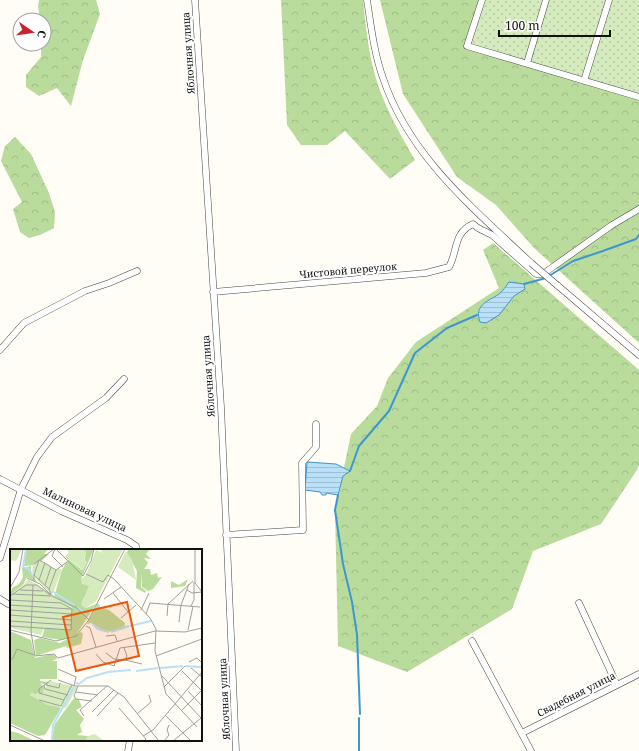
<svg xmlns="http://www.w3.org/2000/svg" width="639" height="751" font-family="'Noto Serif',serif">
  <defs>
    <pattern id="forest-crowns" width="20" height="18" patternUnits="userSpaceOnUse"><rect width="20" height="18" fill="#b9dc9c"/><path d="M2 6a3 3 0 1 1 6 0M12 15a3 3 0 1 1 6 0" fill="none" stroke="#9ebc85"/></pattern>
    <pattern id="garden-dots" width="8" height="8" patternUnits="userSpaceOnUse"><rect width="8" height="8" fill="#d5ebbd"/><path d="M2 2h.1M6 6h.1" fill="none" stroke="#b6c8a1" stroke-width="1.8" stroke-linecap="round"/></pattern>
    <pattern id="water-rules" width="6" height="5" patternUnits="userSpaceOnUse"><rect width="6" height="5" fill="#b9e0f7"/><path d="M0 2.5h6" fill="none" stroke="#9ebfd3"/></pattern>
  </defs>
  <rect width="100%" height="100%" fill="#fffdf5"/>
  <path fill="url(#forest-crowns)" d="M 39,0 L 96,0 L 100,14 L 83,60 L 71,106 L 57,88 L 39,96 L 26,87 L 26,75 L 41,57 L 41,44 L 44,44 L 44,20 L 40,20 L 38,6 Z
    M 281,0 L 363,0 C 366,29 369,58 378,85 C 387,111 401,136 415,160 L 390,179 L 345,131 L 327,145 L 301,145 L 287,125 Z
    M 380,0 L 479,0 L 639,100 L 639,343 L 534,248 L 496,205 L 457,177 L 403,94 Z
    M 15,137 L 31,154 L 49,193 L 55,212 L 54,228 L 40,235 L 29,238 L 20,232 L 13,209 L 22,202 L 1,161 L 5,146 Z
    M 493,243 L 639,370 L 639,465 L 637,470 L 601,524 L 533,551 L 512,609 L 407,672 L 338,646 L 335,510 L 351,434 L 377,406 L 388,378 L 416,342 L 499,288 L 483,250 Z"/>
  <path fill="url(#garden-dots)" d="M 479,0 L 639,0 L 639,100 L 464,46 Z"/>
  <path fill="url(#water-rules)" stroke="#3f96cf" d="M 509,282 L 524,284 L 525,289 L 514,296 L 499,315 L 486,323 L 480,322 C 474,305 487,302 499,294 C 503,291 506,286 509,282 Z
    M 307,462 L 336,464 L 350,471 L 343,476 L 338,495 L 326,493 L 326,495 L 322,495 L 320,492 L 305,490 Z"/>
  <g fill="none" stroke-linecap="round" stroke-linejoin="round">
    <path stroke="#3f96cf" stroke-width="2" d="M 549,276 L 573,261 L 600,252 L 636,239 L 639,235
      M 524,284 L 546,278
      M 350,471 L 359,446 L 389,411 L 415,353 L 447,328 L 477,315
      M 338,495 L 335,510 L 343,564 L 352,602 L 357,635 L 360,714
      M 359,751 L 359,718"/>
    <g stroke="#444" stroke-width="7">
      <path id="street" d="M 195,0 L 221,407 L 236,751
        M 367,0 C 371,26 374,53 383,78 C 409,156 473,208 531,263
        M 482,0 L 467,46 L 639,97
        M 527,63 L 546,0
        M 584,81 L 609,0
        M 557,285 L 639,355
        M 213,292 L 426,273 L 449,267 C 458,251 453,233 473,224 L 478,228 L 492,235 L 536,274 L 543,274 L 612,225 L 639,209
        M 0,350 L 24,323 L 85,291 L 109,283 L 137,271
        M 0,479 L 61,511 L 127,540 L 136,546 L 136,550
        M 226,535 L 303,530 L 302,463 L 316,447 L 316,424
        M 0,558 L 21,489 L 37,457 L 52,437 L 106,398 L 124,379
        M 0,599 L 8,604 L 11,604
        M 579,603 L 617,685
        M 472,641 L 531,751
        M 522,733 L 639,674
        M 128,751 L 130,740"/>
    </g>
    <use href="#street" stroke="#fff" stroke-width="6"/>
    <g stroke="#444" stroke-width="7" stroke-linecap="butt">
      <path id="street-bridge" d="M 531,263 L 557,285"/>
    </g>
    <use href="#street-bridge" stroke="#fff" stroke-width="6"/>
  </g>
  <g text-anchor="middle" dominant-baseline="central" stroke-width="4" stroke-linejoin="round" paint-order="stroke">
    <g font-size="10" fill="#111" stroke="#fff">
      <text transform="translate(188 53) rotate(-94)">Яблочная улица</text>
      <text transform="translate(348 270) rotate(-5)">Чистовой переулок</text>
      <text transform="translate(208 376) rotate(-94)">Яблочная улица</text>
      <text transform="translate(85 509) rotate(25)">Малиновая улица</text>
      <text transform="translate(576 694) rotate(-27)">Свадебная улица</text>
      <text transform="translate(224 699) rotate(-93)">Яблочная улица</text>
    </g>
  </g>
  <g transform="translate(10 549)">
    <rect width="192" height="192" fill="#fffdf5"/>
    <path d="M 85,185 L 94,192 L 75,192 L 78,187 Z" fill="#d5ebbd"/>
    <path d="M 16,0 L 38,0 L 34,5 L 39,5 L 27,16 L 14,17 ZM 72,0 L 84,0 L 71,30 L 80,36 L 72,53 L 76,59 L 86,55 L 66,86 L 51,91 L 32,88 L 52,21 L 58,10 L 72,21 L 76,3 ZM 118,0 L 140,0 L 136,5 L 141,10 L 134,9 L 138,14 L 134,20 L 140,20 L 141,26 L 147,24 L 148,29 L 152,28 L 143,40 L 138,42 L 132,38 L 132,24 L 131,38 L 136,42 L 135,44 L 126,39 L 127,22 L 117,4 ZM 21,17 L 21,24 L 27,33 L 17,28 L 13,36 L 0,46 L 2,39 L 9,35 L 13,28 L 12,19 ZM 178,30 L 175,37 L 161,39 L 161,32 L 169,36 ZM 88,54 L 90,58 L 99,61 L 115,74 L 114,80 L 96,83 L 81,74 L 77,75 ZM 0,82 L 21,91 L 25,109 L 42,105 L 46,107 L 47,110 L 42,112 L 47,112 L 47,130 L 30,130 L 30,132 L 40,133 L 36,138 L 36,136 L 30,134 L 35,139 L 32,145 L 20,146 L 51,159 L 35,186 L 28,187 L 0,174 ZM 71,83 L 73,85 L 71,95 L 57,99 L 56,97 L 26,107 L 24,91 L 30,89 L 50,94 ZM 64,149 L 69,151 L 72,158 L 66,161 L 74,170 L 70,176 L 72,183 L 67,186 L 78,187 L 75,192 L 44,192 L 41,190 L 45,175 ZM 0,182 L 8,184 L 25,192 L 0,192 Z" fill="#b9dc9c"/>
    <path d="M 0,0 L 12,0 L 6,12 L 0,11 Z" fill="#d5ebbd"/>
    <path d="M 56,0 L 72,0 L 76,3 L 74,9 L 77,13 L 73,21 L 55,8 L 59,3 ZM 90,0 L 113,0 L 86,52 L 76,59 L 71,56 L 79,37 L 72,35 L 71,30 L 76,26 L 86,1 L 93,4 ZM 116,2 L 122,11 L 126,31 L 108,18 ZM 30,11 L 46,21 L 48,19 L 52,21 L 42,46 L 26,30 L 22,22 L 24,15 ZM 18,30 L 62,58 L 61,81 L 34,79 L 31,86 L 0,79 L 0,46 L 14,36 ZM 40,132 L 67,138 L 56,159 L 37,156 L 20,146 L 22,143 L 26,146 L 28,143 L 32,145 Z" fill="#d5ebbd"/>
    <path fill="none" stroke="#b9e0f7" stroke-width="2" d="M 16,0 L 13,18 L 19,20 L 23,27M 42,42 L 64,56M 67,58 L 76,66M 83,75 L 88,80 L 99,83M 120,77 L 141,72M 101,83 L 119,77M 175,117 L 192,118M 150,119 L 173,117M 126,122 L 148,119M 66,134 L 69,135 L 77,129 L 98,123 L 121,121M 42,192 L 43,176 L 64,138"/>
    <path fill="none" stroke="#a09f9a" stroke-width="1" d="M 45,0 L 42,7 L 53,18M 46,0 L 73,27 L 81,12 L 84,0M 185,0 L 185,34 L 192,43M 24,15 L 44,0M 46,21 L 57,13M 76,25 L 93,33 L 98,26 L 104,30 L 140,69 L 146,80 L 145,102 L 156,145 L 187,178M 24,26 L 29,11 L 35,14 L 29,31M 17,29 L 30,35 L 42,47 L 67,59 L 79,71M 24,32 L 24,26 L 39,40 L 41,45M 23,36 L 21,83 L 25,107 L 44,105 L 48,109 L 145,82 L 175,83 L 192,79M 35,36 L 41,18 L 35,14M 0,39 L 9,23 L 13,0M 39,40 L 46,21 L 41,18M 10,41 L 33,42M 177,41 L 182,44 L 192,43M 103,44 L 118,63M 2,45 L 41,47M 0,47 L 16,36 L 27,36 L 40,46M 94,50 L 111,38M 0,51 L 51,54 L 62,60 L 61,81 L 0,77M 158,55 L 183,32M 0,56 L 61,60M 181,57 L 184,51 L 184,33M 0,61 L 62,65M 131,61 L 139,44M 136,65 L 140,54 L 190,58M 0,66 L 61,71M 157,67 L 158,55M 111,69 L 126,56M 0,72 L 61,76M 169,73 L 171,56 L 179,35M 76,77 L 80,79 L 86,98M 0,81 L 46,92 L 66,87 L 78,72 L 115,0M 178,81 L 183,57M 96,87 L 105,86 L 107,92M 96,104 L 104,110 L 115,111 L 117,107 L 114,99M 86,105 L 93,113 L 104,117 L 110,99 L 145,94M 146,107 L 192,90M 0,111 L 3,109 L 7,100 L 24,106M 115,111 L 132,115M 179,113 L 187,109 L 192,114M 181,119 L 192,128M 48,120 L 66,128 L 64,137M 172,122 L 192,142M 152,127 L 192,170M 41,131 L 29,140 L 29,144 L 54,151 L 62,136M 48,131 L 65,137 L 98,137 L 114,148 L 149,192M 34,136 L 35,140 L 58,146M 36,136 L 49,139 L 50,134M 68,137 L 64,147 L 66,150 L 82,152M 154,138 L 175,117M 178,142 L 192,157M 66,143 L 88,146M 29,151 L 51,157 L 54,151M 109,159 L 136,190 L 134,192M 172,161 L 192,141M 82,163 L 104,141M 127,165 L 141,153 L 139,146M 155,166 L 181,192M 74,167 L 70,161 L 97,137M 87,167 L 108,144M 0,176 L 35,192M 133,187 L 143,181 L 192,123M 154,192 L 159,186 L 157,181 L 159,176M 163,192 L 191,169"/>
    <path fill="#e8590c" fill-opacity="0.15" stroke="#e8590c" stroke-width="2" d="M 117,53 L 129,107 L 66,122 L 53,68 Z"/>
    <rect width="192" height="192" fill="none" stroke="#111" stroke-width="2"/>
  </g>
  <g transform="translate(32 32) rotate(103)"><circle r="19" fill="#ffffff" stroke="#a0a0a0"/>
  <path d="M0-3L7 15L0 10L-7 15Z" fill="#c4262e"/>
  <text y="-6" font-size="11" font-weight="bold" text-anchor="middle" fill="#111111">С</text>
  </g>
  <path d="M499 30v6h111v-6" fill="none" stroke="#111111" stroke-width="2"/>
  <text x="505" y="30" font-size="12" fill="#111111" stroke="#ffffff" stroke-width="3" paint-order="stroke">100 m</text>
</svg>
